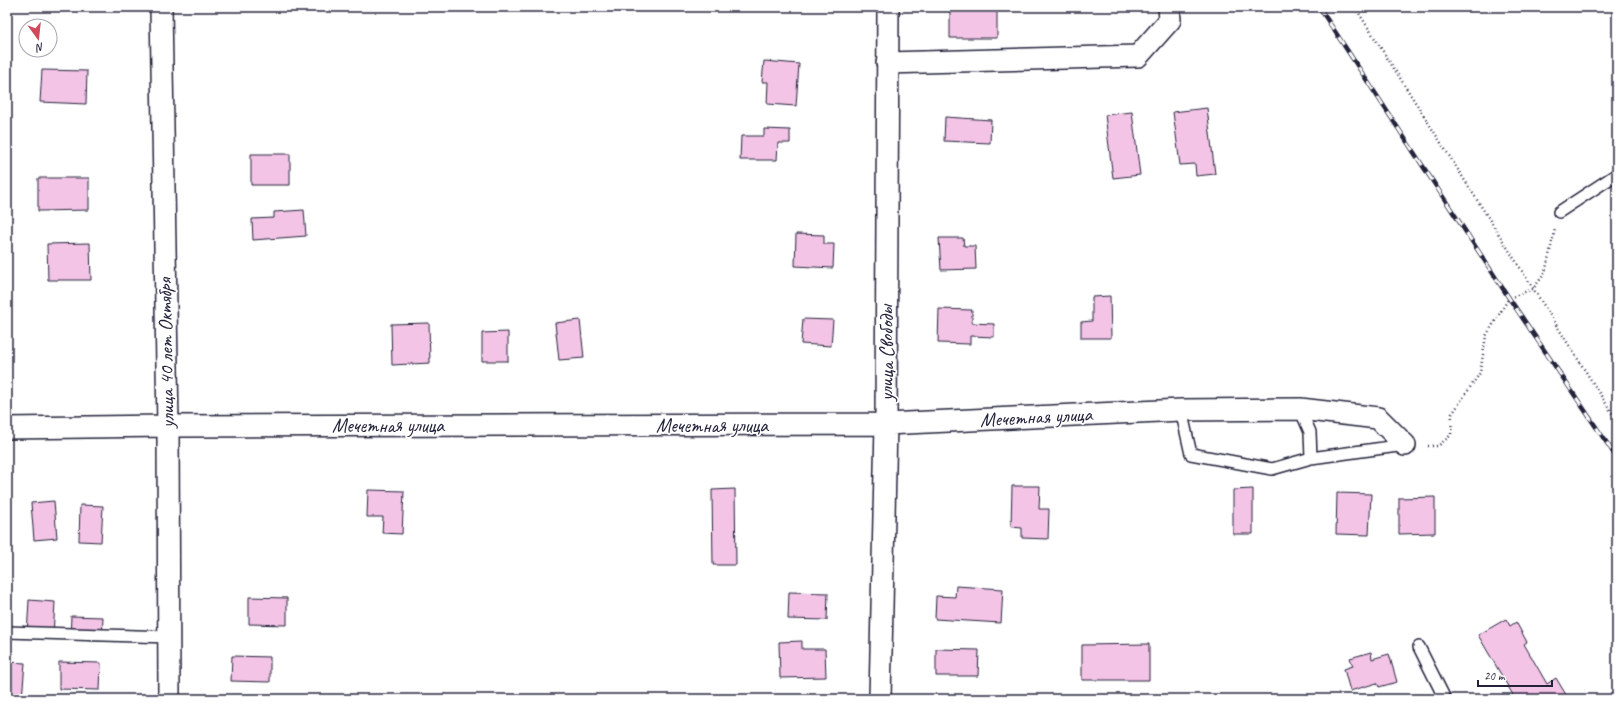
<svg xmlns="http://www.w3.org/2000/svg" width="1624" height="706" font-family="Caveat,sans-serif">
  <rect width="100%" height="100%" fill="#fff"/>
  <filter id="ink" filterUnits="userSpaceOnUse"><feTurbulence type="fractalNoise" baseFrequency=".025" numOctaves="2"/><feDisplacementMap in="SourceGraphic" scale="8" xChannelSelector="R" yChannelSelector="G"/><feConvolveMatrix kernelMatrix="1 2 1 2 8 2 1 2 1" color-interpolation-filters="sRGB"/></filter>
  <g filter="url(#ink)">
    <path fill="#f4c4e6" stroke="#22223b" d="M 970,7 L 993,7 L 993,11 L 997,11 L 997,38 L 950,38 L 950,8 L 970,8 Z
      M 764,61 L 799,64 L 796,106 L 767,104 L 768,82 L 762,82 Z
      M 42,70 L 87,71 L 86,104 L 40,102 Z
      M 1207,108 L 1215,174 L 1196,176 L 1195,164 L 1180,165 L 1173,112 Z
      M 1132,112 L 1140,175 L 1113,178 L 1105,115 Z
      M 945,117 L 991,120 L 990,143 L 944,141 Z
      M 764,129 L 790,130 L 790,143 L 778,143 L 777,160 L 740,160 L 741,136 L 764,136 Z
      M 251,154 L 290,154 L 290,185 L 251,185 Z
      M 38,178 L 89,178 L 89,210 L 38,211 Z
      M 304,210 L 306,236 L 253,240 L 252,219 L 274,218 L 274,212 Z
      M 796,234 L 824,235 L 824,244 L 834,244 L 833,268 L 795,266 Z
      M 939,238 L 963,238 L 964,246 L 975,246 L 976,269 L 941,270 Z
      M 90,243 L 91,280 L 48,280 L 47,244 Z
      M 1110,296 L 1111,338 L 1081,338 L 1081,322 L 1092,321 L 1092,297 Z
      M 939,309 L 972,310 L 972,323 L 994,324 L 994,337 L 970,336 L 970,344 L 938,343 Z
      M 803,319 L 833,320 L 831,346 L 801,344 Z
      M 580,320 L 584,358 L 559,360 L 555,323 Z
      M 429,323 L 430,363 L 392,365 L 391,324 Z
      M 508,332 L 508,361 L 482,361 L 482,333 Z
      M 1012,486 L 1040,486 L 1039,509 L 1049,509 L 1048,539 L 1022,538 L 1022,528 L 1011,527 Z
      M 735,489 L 736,565 L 713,565 L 712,490 Z
      M 1253,489 L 1253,534 L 1233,534 L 1233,490 Z
      M 368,490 L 404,491 L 402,534 L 382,533 L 383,517 L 367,517 Z
      M 1337,493 L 1371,494 L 1369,535 L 1336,534 Z
      M 1435,497 L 1435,533 L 1399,534 L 1399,498 Z
      M 54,501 L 57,538 L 34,540 L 31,503 Z
      M 80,505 L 103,506 L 101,542 L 79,541 Z
      M 7,507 L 8,507 L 8,561 L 7,561 Z
      M 956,586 L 1003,589 L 1001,623 L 935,619 L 936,596 L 955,597 Z
      M 789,592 L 828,593 L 827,620 L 788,619 Z
      M 249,597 L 287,598 L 287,625 L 249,624 Z
      M 29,600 L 55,602 L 53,636 L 27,635 Z
      M 71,616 L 103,617 L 102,641 L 70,640 Z
      M 1506,619 L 1510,626 L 1516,622 L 1527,642 L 1524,644 L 1547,684 L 1556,678 L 1568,698 L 1565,699 L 1506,699 L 1513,695 L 1478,635 Z
      M 802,641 L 802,649 L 825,649 L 826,677 L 780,678 L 779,642 Z
      M 1149,644 L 1149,680 L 1082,680 L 1082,645 Z
      M 936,649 L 979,650 L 978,676 L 936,676 Z
      M 1371,652 L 1372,659 L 1389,654 L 1397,682 L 1379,687 L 1377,683 L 1350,691 L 1344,669 L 1353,666 L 1350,658 Z
      M 232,656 L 270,657 L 270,682 L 231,681 Z
      M 7,662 L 25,663 L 22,699 L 7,699 Z
      M 59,662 L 101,663 L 100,690 L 59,689 Z"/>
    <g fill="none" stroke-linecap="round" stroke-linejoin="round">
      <g stroke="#22223b" stroke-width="14">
        <path id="service" d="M 1559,212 L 1617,174
          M 1300,409 L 1310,432 L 1311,458
          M 1181,410 L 1191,454 L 1272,469 L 1311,458 L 1405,445
          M 7,632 L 169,637
          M 1419,647 L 1445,699"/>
      </g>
      <g stroke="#22223b" stroke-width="24">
        <path id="minor" d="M 161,7 L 168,426 L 169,699
          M 887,63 L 1138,56 L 1170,20 L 1169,7
          M 7,428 L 168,426 L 886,424 L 1181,410 L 1300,409 L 1378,418 L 1405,445
          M 880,699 L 886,424 L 888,7"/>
      </g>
      <path stroke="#22223b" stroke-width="2.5" stroke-dasharray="1 3" stroke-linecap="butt" d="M 1355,7 L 1617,421
        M 1428,446 L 1438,446 L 1451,435 L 1452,414 L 1480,373 L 1486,336 L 1509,298 L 1533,289 L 1545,273 L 1555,229"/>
      <use href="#service" stroke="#fff" stroke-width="11"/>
      <use href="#minor" stroke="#fff" stroke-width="21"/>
      <g stroke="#22223b" stroke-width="4.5">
        <path id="rail" d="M 1319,7 L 1509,298 L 1617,458"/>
      </g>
      <use href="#rail" stroke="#fff" stroke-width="3" stroke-dasharray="9" stroke-linecap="butt"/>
    </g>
  </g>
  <g text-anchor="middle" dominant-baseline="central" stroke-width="3.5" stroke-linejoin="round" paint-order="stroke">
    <g font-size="20" fill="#22223b" stroke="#fff">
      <text transform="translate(166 353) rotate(-91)">улица 40 лет Октября</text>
      <text transform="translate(886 353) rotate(-90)">улица Свободы</text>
      <text transform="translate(1036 417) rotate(-3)">Мечетная улица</text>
      <text x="388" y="425">Мечетная улица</text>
      <text x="712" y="425">Мечетная улица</text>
    </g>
  </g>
  <rect width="1624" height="706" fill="none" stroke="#fff" stroke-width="24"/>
  <rect x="12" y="12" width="1600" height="682" fill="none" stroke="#22223b" stroke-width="1.5" filter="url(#ink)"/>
  <g transform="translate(38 38) rotate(165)"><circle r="19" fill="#ffffff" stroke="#a7a7b1"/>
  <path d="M0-3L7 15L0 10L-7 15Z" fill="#d1495b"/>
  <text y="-6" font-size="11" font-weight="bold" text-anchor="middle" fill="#22223b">N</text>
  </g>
  <path d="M1478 680v6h74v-6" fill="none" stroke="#22223b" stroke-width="2"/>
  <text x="1484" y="680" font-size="12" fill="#22223b" stroke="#ffffff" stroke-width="3" paint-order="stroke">20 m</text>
</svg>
